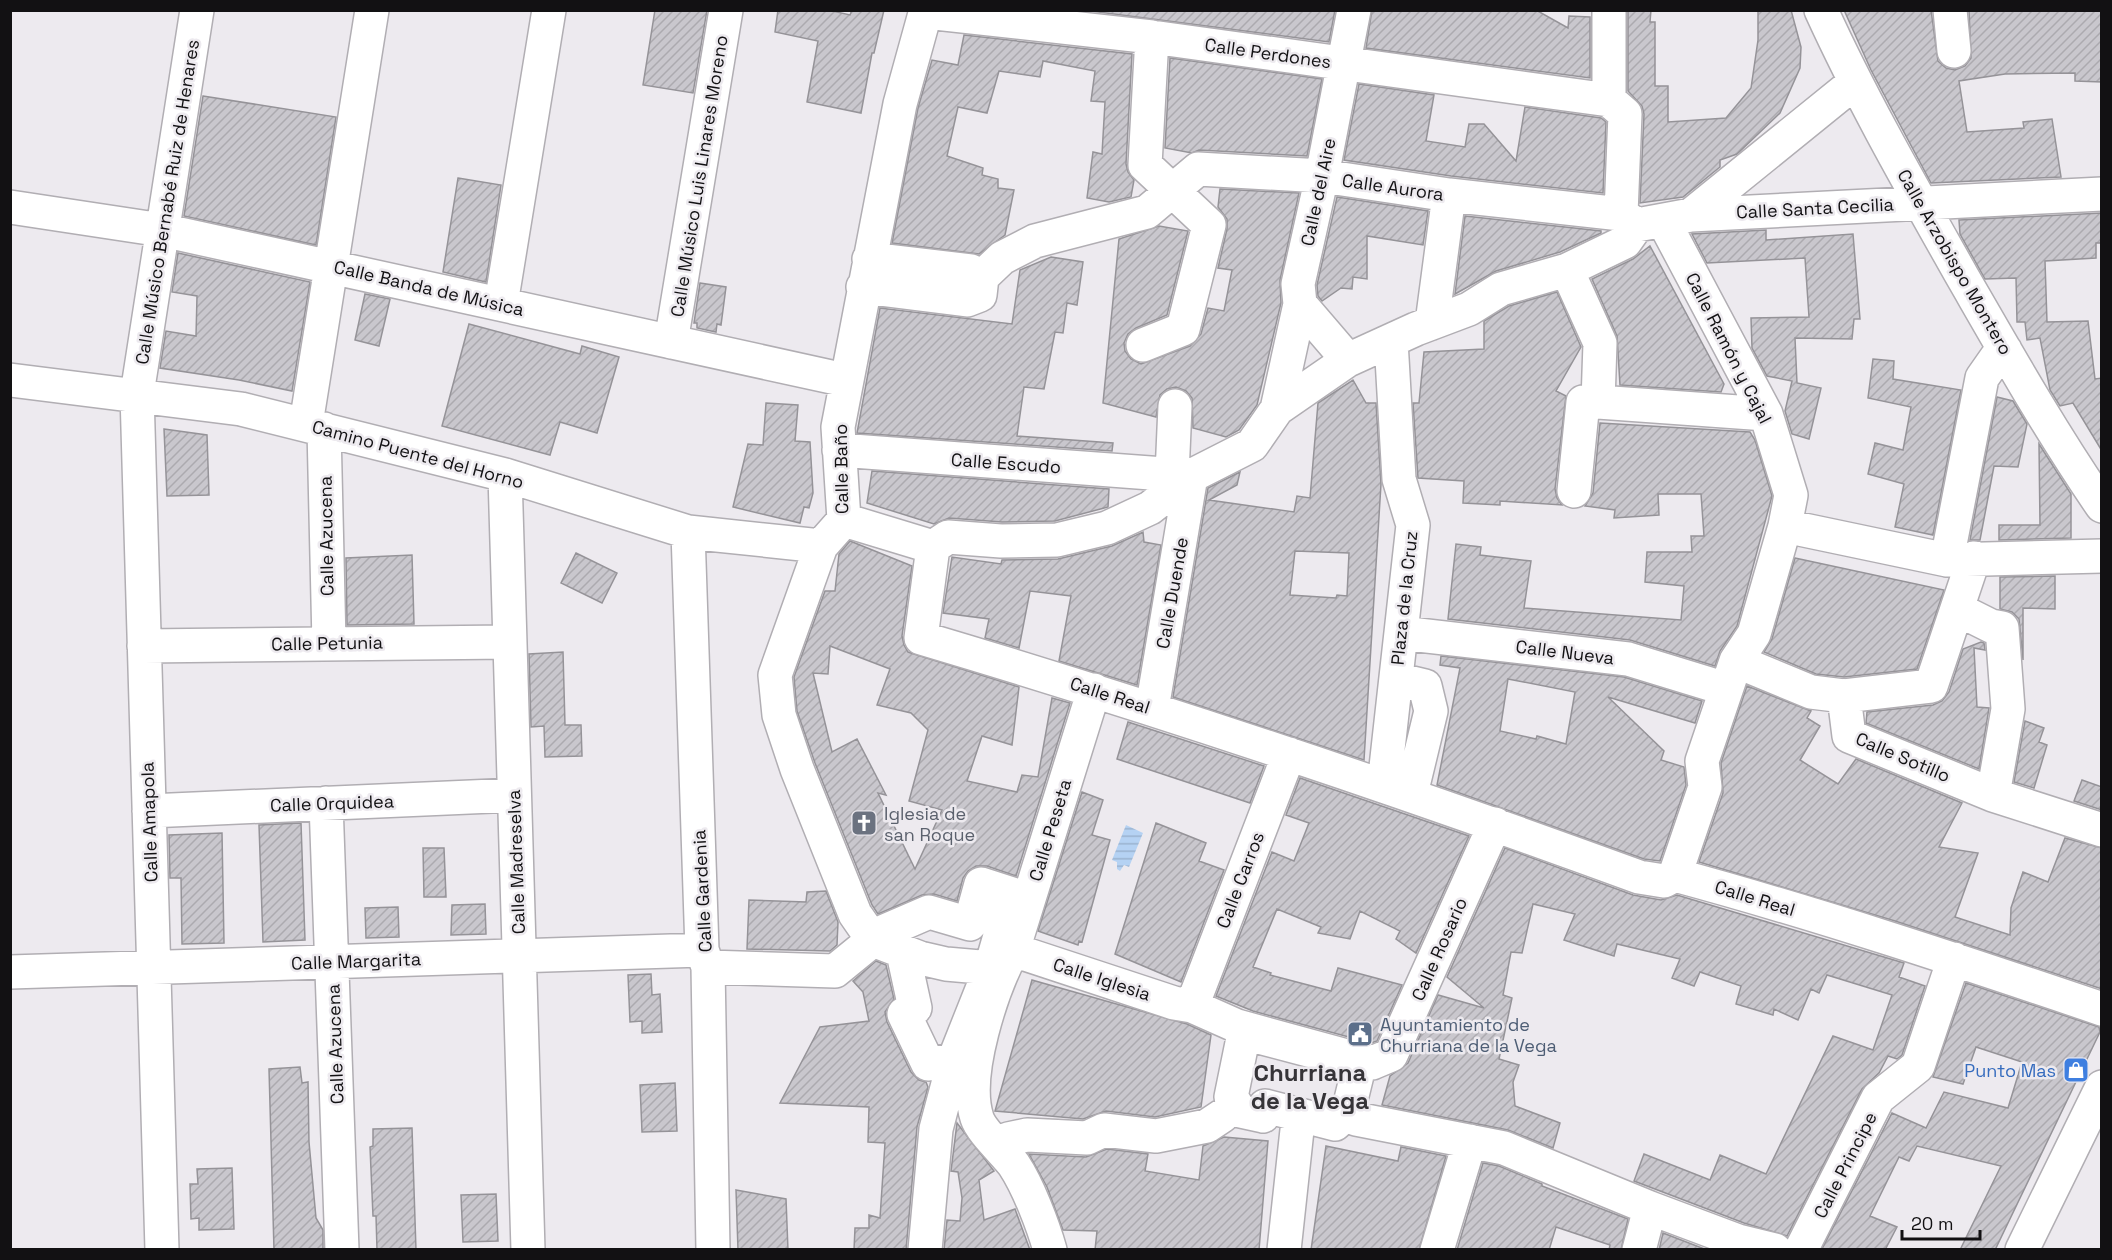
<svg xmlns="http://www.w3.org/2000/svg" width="2112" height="1260" font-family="'Space Grotesk',sans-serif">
  <defs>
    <pattern id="water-rules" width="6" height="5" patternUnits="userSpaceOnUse" patternTransform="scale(1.5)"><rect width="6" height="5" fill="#b5d2f3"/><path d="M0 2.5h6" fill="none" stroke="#9bb3cf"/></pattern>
    <pattern id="building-hatch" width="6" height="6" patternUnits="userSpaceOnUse" patternTransform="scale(1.5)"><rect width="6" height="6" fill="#c9c7cd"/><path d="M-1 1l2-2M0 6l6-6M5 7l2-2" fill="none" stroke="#acaaaf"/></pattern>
  </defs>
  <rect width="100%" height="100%" fill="#edeaef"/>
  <path fill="url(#water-rules)" d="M 1126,825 L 1143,833 L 1129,867 L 1124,865 L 1120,871 L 1117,869 L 1117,862 L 1112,860 Z"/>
  <path fill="url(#building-hatch)" stroke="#959398" stroke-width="1.5" fill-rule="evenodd" d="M 655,10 L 707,10 L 693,93 L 643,85 Z
    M 778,10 L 828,10 L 850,15 L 852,10 L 884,10 L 874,53 L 872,53 L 861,113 L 807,102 L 818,41 L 775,32 Z
    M 1083,10 L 1335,10 L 1329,42 Z
    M 1372,10 L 1536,10 L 1568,28 L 1569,16 L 1590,17 L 1590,78 L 1366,48 Z
    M 1628,10 L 1651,10 L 1650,22 L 1655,22 L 1655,86 L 1668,86 L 1668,122 L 1726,118 L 1751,88 L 1758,40 L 1758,10 L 1791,10 L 1801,47 L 1800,68 L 1780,113 L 1737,154 L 1720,160 L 1720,167 L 1683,197 L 1640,203 L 1644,114 L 1642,106 L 1628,91 Z
    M 1844,10 L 1931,10 L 1938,61 L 1946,68 L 1955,70 L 1965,66 L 1971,58 L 1969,10 L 2102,10 L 2102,82 L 2075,81 L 2075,73 L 2005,74 L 1959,81 L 1967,132 L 2024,128 L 2023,122 L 2052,119 L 2061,177 L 1931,183 L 1871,70 Z
    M 964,35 L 1132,54 L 1126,164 L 1128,172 L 1134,180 L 1131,197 L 1109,202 L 1087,198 L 1093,152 L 1102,154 L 1105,102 L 1091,101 L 1095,71 L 1043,61 L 1040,77 L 999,71 L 987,113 L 958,107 L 947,156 L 983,168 L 982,175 L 998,179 L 998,188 L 1014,190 L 1005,235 L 979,254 L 892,243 L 918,108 L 932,60 L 958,65 Z
    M 1170,58 L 1322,79 L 1307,156 L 1199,150 L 1192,153 L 1165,148 Z
    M 1359,84 L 1434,95 L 1426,141 L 1465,147 L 1469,124 L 1484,124 L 1516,161 L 1525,107 L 1601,118 L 1606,122 L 1603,193 L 1451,176 L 1344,160 Z
    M 203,96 L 336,117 L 316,245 L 184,216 Z
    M 458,178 L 501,185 L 486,282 L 443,272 Z
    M 1220,189 L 1299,193 L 1280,280 L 1281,303 L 1257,405 L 1239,430 L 1226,437 L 1193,428 L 1192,398 L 1186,391 L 1176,387 L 1167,389 L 1160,395 L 1156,417 L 1103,403 L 1119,239 L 1159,226 L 1188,231 L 1167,315 L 1136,328 L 1128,334 L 1124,343 L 1125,351 L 1131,359 L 1141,364 L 1190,346 L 1201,334 L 1208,308 L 1224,311 L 1232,270 L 1218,268 L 1227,229 L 1227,219 L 1218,207 Z
    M 1337,197 L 1428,211 L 1423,245 L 1367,236 L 1367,279 L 1353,277 L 1352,289 L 1341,288 L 1322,301 L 1318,296 L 1317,285 Z
    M 2102,213 L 2102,243 L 2096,243 L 2096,258 L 2045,261 L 2047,322 L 2088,321 L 2095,379 L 2102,378 L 2102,451 L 2073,403 L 2060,406 L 2050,390 L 2040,338 L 2027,340 L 2025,322 L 2017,322 L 2016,278 L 1985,279 L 1960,234 L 1959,220 Z
    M 1465,216 L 1601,231 L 1601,233 L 1560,252 L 1496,271 L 1455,294 Z
    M 1766,230 L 1766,240 L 1853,234 L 1860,319 L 1854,319 L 1852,339 L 1795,338 L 1797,383 L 1821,388 L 1809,439 L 1792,434 L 1785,411 L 1792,381 L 1767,376 L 1752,348 L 1751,318 L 1809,317 L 1805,258 L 1707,263 L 1692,234 Z
    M 1650,246 L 1724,384 L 1721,392 L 1620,385 L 1617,336 L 1592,279 L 1633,259 Z
    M 178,253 L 310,282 L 292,391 L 239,380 L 160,368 L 166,331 L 196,336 L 197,296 L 172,292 Z
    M 1051,257 L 1083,262 L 1077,305 L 1067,303 L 1063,333 L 1055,332 L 1044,389 L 1024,387 L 1017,436 L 1113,443 L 1112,451 L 857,433 L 880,308 L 1012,324 L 1020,270 Z
    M 700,283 L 726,287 L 721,325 L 717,324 L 716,332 L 697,328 L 697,323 L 694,323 Z
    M 1557,292 L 1581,347 L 1556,391 L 1566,396 L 1555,489 L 1557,498 L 1562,505 L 1500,501 L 1500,505 L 1463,503 L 1464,481 L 1418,478 L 1413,403 L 1419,403 L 1424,352 L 1484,349 L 1484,321 L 1509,306 Z
    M 365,294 L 390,299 L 379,346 L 355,340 Z
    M 469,324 L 580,354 L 582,346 L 619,357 L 597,433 L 560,422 L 550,455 L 442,426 Z
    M 1873,359 L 1894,361 L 1893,379 L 1961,390 L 1933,535 L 1895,527 L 1904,484 L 1868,474 L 1875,443 L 1903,450 L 1911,407 L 1868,398 Z
    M 1353,380 L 1366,403 L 1376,403 L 1381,484 L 1364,760 L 1173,697 L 1208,488 L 1240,472 L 1237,485 L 1209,500 L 1294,512 L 1297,496 L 1310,498 L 1318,403 ZM 1295,551 L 1349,553 L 1347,596 L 1337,595 L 1336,598 L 1290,595 Z
    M 1997,397 L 2013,401 L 2027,424 L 2018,467 L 1994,466 L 1980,540 L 1970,540 Z
    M 766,403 L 798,405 L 795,441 L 810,442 L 813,493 L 809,508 L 804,507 L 800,523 L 733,507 L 748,444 L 763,445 Z
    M 1600,423 L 1750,432 L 1755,440 L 1772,496 L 1737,626 L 1720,651 L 1715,666 L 1630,640 L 1448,619 L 1456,544 L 1481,547 L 1480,555 L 1531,561 L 1524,608 L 1681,620 L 1684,586 L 1645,582 L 1647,552 L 1692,552 L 1691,536 L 1704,536 L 1701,494 L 1658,494 L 1659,515 L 1614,518 L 1615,510 L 1585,506 L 1593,493 Z
    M 164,429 L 207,435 L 209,495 L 167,496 Z
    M 2039,444 L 2071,494 L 2071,538 L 1999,540 L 1999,525 L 2040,525 Z
    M 872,471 L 1109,489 L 1108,507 L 1055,521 L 1002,522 L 949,518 L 934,524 L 867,503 Z
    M 1143,532 L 1144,542 L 1161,545 L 1137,685 L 1059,661 L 1071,596 L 1030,591 L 1019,648 L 985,638 L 989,619 L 943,613 L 952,557 L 1001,564 L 1002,560 L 1058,559 L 1112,546 Z
    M 850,541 L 912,566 L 902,636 L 904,645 L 908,652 L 1019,687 L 1012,745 L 982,736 L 967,781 L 1017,792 L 1022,775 L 1038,777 L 1052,698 L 1070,703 L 1016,876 L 987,866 L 976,866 L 968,871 L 963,878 L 957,901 L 934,894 L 922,895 L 878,914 L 872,905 L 815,763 L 797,711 L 794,677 L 825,591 L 835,591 L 839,554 ZM 830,646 L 890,669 L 877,705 L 911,713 L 928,730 L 909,801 L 942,810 L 915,869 L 878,793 L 886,795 L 857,739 L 832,752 L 813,673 L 828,674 Z
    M 576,553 L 617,573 L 602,603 L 561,583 Z
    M 412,555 L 414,624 L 347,625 L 346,558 Z
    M 1795,558 L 1944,590 L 1917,669 L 1844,677 L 1816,674 L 1764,652 L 1772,639 Z
    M 2055,576 L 2055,609 L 2023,608 L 2023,660 L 2019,619 L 2012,612 L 2000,609 L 2000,577 Z
    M 1981,642 L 1984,643 L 1985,650 L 1974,648 L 1977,707 L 1989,708 L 1979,769 L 1866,723 L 1867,712 L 1933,705 L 1942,701 L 1949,692 L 1963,649 Z
    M 563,652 L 565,725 L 581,725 L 582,756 L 545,757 L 544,726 L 531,727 L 529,654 Z
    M 1441,656 L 1624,677 L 1702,701 L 1695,723 L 1608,697 L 1664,751 L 1661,760 L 1684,767 L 1686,785 L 1660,861 L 1644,859 L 1437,785 L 1460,668 L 1440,665 ZM 1508,679 L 1575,692 L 1566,744 L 1537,736 L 1536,739 L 1500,731 Z
    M 1747,686 L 1811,711 L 1807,718 L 1820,726 L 1800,760 L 1838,784 L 1856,759 L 1962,803 L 1939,847 L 1978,853 L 1955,917 L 2010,935 L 2011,908 L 2023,872 L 2048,882 L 2065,838 L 2102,848 L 2102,989 L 1895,921 L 1699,862 L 1723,793 L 1721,763 Z
    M 2025,721 L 2044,728 L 2039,742 L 2047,745 L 2034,788 L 2014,782 Z
    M 1128,722 L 1264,766 L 1250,803 L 1117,759 Z
    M 1300,778 L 1469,836 L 1416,953 L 1396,939 L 1400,931 L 1360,911 L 1350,939 L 1318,933 L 1321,927 L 1277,909 L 1253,967 L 1271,973 L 1270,975 L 1331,991 L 1338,968 L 1402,985 L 1377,1041 L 1371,1043 L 1253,1011 L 1216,996 L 1272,852 L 1294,861 L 1309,823 L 1286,815 Z
    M 2082,780 L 2102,787 L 2102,810 L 2074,801 Z
    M 1082,792 L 1103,800 L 1092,835 L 1110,840 L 1082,942 L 1079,941 L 1078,945 L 1038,931 Z
    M 301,823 L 305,940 L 263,942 L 259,825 Z
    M 1156,823 L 1206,843 L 1199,861 L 1224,870 L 1181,982 L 1115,954 Z
    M 222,833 L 224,943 L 182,944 L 181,878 L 170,878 L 169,835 Z
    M 423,848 L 444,848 L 446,897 L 424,897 Z
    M 1505,848 L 1633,895 L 1661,900 L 1677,895 L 1904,963 L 1899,977 L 1925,986 L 1902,1055 L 1897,1059 L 1888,1056 L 1879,1073 L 1862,1089 L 1787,1236 L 1744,1223 L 1634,1181 L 1644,1154 L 1710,1180 L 1720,1155 L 1766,1174 L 1833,1036 L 1873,1050 L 1892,995 L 1827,975 L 1819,993 L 1811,989 L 1798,1020 L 1774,1009 L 1773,1015 L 1736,1004 L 1741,986 L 1700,972 L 1694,986 L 1672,978 L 1680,959 L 1617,944 L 1614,956 L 1564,940 L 1575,914 L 1533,904 L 1522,953 L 1511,952 L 1503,995 L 1512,998 L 1499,1059 L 1519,1065 L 1513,1082 L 1515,1106 L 1560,1123 L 1553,1148 L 1508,1130 L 1382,1105 L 1390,1076 L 1408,1063 L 1438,995 L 1484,1008 L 1447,977 Z
    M 826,891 L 838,922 L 837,945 L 830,951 L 747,949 L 749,900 L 806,902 L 807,892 Z
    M 485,904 L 486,934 L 451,935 L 452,905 Z
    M 398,907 L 399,937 L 366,938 L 365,908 Z
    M 876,961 L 886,965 L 894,999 L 885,1012 L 887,1022 L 911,1072 L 919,1080 L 926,1082 L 928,1087 L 917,1127 L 906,1250 L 854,1250 L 855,1228 L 869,1228 L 869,1215 L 880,1218 L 885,1143 L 868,1142 L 869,1107 L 780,1103 L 820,1027 L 869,1021 L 863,992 L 853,981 Z
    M 651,974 L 652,995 L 660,994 L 662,1032 L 642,1033 L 642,1021 L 630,1022 L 628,975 Z
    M 1032,980 L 1187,1024 L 1211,1035 L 1201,1107 L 1155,1117 L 1106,1111 L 1083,1119 L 995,1111 Z
    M 1966,983 L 2099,1027 L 2100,1032 L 1995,1250 L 1960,1250 L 2001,1166 L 1917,1146 L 1909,1161 L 1899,1157 L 1870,1216 L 1897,1227 L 1885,1250 L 1822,1249 L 1892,1113 L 1926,1128 L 1944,1092 L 2008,1108 L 2022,1062 L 1976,1047 L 1963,1084 L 1933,1077 Z
    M 300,1067 L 302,1083 L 308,1082 L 309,1142 L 316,1218 L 323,1230 L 323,1250 L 274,1250 L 269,1069 Z
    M 675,1083 L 677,1131 L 642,1132 L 640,1085 Z
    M 957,1123 L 994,1171 L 979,1180 L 984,1220 L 1015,1209 L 1030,1250 L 944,1250 L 947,1220 L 960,1221 L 962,1198 L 958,1172 L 951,1171 Z
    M 412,1128 L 416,1250 L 377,1250 L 376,1216 L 373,1216 L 370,1147 L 373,1146 L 373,1129 Z
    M 1224,1137 L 1268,1141 L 1259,1250 L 1095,1250 L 1097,1231 L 1063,1230 L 1047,1187 L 1029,1154 L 1086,1157 L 1107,1149 L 1148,1154 L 1145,1171 L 1199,1180 L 1203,1146 Z
    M 1326,1146 L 1398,1161 L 1401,1147 L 1446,1156 L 1419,1250 L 1311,1250 Z
    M 1483,1163 L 1499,1166 L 1542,1184 L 1542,1186 L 1628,1219 L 1621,1250 L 1609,1250 L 1610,1245 L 1556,1227 L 1549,1250 L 1457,1250 Z
    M 232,1168 L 234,1229 L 199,1230 L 199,1218 L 191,1219 L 190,1184 L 198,1184 L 197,1169 Z
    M 736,1190 L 786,1199 L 788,1250 L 738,1250 Z
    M 496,1194 L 498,1241 L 463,1242 L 461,1195 Z
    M 1663,1233 L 1707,1250 L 1659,1250 Z"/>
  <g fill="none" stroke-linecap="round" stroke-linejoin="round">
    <g stroke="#b1aeb3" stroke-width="36">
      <path id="minor" d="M 926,10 L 900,104 L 838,427 L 844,520 L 821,546 L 775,675 L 779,715 L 797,769 L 855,914 L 873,940 L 920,958 L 946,964 L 1003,969
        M 1609,10 L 1609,100 L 1625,114 L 1621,214
        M 1821,10 C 1863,102 1913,189 1962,276 C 2007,354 2051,432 2102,506
        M 1950,10 L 1954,51
        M 926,12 L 1152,37 L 1609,100
        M 10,207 L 162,230 L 845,380
        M 1691,215 L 1854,83
        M 1664,222 L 1766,414 L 1791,495 L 1785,526 L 1947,560 L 2102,556
        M 869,259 L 971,271 L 982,277
        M 1567,270 L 1600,343 L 1598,402 L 1766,414
        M 863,287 L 967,300 L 980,295 L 982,277 L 1002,258 L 1035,241 L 1147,212 L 1198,169 L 1322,176 L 1449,195 L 1621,214 L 1637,225 L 1691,215 L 2102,194
        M 501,304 L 549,10
        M 1300,304 L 1348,360
        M 1432,323 L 1449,195
        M 671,342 L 726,10
        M 1143,345 L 1183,329 L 1209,225 L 1145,165 L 1152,37
        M 10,380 L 241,409 L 505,475 L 688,532 L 821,546
        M 1277,409 L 1300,304 L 1298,284 L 1322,176 L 1354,10
        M 306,424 L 372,10
        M 324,429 L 329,643
        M 839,450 L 1191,476
        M 505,475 L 528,1250
        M 1172,475 L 1175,406
        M 1574,491 L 1583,402 L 1598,402
        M 844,520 L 933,547
        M 688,532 L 702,950 L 708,967 L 713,1250
        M 933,547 L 921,638 C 1163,710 1402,790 1639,877 L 1664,881 L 1675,875 C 1819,914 1960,961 2102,1009
        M 933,547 L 948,537 L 1001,541 L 1057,540 L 1107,528 L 1150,508 L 1191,476 L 1252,445 L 1277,409 L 1348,360 L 1416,329 L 1469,309 L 1501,289 L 1567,270 L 1625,242 L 1637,225
        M 1947,560 L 1982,378 L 1996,358 L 2005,350
        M 1957,609 L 1991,626 L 2002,628 L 2008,709 L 1993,795
        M 1401,633 L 1628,659 L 1726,689
        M 144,646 L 509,642
        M 1736,661 L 1811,692 L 1844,696 L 1931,686 L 1974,558
        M 1396,679 L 1425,686 L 1431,711 L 1411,794
        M 1844,696 L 1849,736 L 1993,795 L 2102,830
        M 1152,709 L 1191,476
        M 1384,785 L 1413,525 L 1399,479 L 1391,341
        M 326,803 L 342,1250
        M 149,811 L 514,795
        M 1675,875 L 1705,787 L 1702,761 L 1736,661 L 1754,634 L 1785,526
        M 981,884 L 1012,894 L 991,967 L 954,1060 L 928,1064 L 904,1014 L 915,1008 L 903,953 L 885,931 L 929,912 L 970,924 Z
        M 1013,950 L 1174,1003 L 1192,1006 L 1237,1026 L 1372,1063
        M 708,967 L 835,971 L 873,940
        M 10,972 L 702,950
        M 1192,1006 L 1289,754
        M 1255,1036 L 1350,1061 L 1357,1075 L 1348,1112 L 1335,1124 L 1265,1106 L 1263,1116 L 1240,1111 L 1231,1097 L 1242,1043 Z
        M 1372,1063 L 1391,1055 L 1495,824
        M 1356,1119 L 1504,1148 L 1650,1208 L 1738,1241 L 1775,1250
        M 999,1146 L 1008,1139 L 1027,1135 L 1087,1138 L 1104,1130 L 1156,1136 L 1207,1126 L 1222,1116
        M 162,1250 L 137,394 L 197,10
        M 925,1250 L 936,1129 L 949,1080
        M 1050,1250 C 1043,1225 1028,1186 1014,1165 C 1005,1153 981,1131 977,1118 C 963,1075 992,989 1013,950 L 1094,690
        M 1284,1250 L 1297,1130
        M 1437,1250 L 1470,1141
        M 1639,1250 L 1650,1208
        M 1801,1250 L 1878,1098 L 1918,1066 L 1954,959
        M 2022,1250 L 2102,1087"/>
    </g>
    <use href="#minor" stroke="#fff" stroke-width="33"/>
  </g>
  <defs>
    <g id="church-square" transform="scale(1.35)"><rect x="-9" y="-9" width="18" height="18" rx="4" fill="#6b7280" stroke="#edeaef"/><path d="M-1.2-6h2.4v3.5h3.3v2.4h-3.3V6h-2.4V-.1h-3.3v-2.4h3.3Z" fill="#fff"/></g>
    <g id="civic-square" transform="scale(1.35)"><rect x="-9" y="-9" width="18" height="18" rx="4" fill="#5c6f8a" stroke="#edeaef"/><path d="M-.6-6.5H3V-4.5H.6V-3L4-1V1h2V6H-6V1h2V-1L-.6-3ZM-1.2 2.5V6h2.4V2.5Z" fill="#fff"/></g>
    <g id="shop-square" transform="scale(1.35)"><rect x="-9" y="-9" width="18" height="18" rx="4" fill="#3f7fe0" stroke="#edeaef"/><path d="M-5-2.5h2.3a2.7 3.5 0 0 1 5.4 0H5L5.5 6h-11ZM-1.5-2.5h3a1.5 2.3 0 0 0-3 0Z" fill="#fff"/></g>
  </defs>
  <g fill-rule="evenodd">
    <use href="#church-square" x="864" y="823"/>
    <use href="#civic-square" x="1360" y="1034"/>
    <use href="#shop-square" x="2076" y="1070"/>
  </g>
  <g text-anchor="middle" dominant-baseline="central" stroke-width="5" stroke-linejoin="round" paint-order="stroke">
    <g font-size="18" fill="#121113" stroke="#edeaef">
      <text transform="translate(1268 53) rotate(8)">Calle Perdones</text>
      <text transform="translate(699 176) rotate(-81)">Calle Músico Luis Linares Moreno</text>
      <text transform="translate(1393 187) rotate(8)">Calle Aurora</text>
      <text transform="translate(1318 192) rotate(-78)">Calle del Aire</text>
      <text transform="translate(167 202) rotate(-81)">Calle Músico Bernabé Ruiz de Henares</text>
      <text transform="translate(1815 208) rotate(-3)">Calle Santa Cecilia</text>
      <text transform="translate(1955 262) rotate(60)">Calle Arzobispo Montero</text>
      <text transform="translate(429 288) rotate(13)">Calle Banda de Música</text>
      <text transform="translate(1729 348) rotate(63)">Calle Ramón y Cajal</text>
      <text transform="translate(418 454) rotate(15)">Camino Puente del Horno</text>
      <text transform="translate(1006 463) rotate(4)">Calle Escudo</text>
      <text transform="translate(841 469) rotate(-91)">Calle Baño</text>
      <text transform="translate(326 536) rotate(-91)">Calle Azucena</text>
      <text transform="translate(1172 593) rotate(-80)">Calle Duende</text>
      <text transform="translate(1404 598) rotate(-84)">Plaza de la Cruz</text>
      <text transform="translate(327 643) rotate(-1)">Calle Petunia</text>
      <text transform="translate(1565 652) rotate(7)">Calle Nueva</text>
      <text transform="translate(1110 695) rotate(18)">Calle Real</text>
      <text transform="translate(1903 757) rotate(23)">Calle Sotillo</text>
      <text transform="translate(332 803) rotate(-2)">Calle Orquidea</text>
      <text transform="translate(149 822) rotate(-92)">Calle Amapola</text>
      <text transform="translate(1050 830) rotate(-73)">Calle Peseta</text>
      <text transform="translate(516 862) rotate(-92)">Calle Madreselva</text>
      <text transform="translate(1240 880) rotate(-69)">Calle Carros</text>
      <text transform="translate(702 891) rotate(-93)">Calle Gardenia</text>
      <text transform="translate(1755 898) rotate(17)">Calle Real</text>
      <text transform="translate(1439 949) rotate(-66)">Calle Rosario</text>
      <text transform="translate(356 961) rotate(-2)">Calle Margarita</text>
      <text transform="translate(1102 979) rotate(18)">Calle Iglesia</text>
      <text transform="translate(335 1044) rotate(-92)">Calle Azucena</text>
      <text transform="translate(1845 1165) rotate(-63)">Calle Principe</text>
    </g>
    <g font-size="18" fill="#5b616d" stroke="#edeaef" text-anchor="start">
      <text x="884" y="813">Iglesia de<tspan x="884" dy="21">san Roque</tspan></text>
    </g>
    <g font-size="18" fill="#4e5e75" stroke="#edeaef" text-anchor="start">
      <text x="1380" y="1024">Ayuntamiento de<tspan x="1380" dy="21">Churriana de la Vega</tspan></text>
    </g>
    <g font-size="18" fill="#366cbe" stroke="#edeaef" text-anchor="end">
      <text x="2056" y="1070">Punto Mas</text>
    </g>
    <g font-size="24" font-weight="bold" fill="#363438" stroke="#edeaef">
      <text x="1310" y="1072">Churriana<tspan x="1310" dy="28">de la Vega</tspan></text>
    </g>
  </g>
  <rect width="2112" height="1260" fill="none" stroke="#121113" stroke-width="24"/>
  <path d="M1902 1230v9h78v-9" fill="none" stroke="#121113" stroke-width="3"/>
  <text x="1911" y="1230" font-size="18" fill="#121113" stroke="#edeaef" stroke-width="4.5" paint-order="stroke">20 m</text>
</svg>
